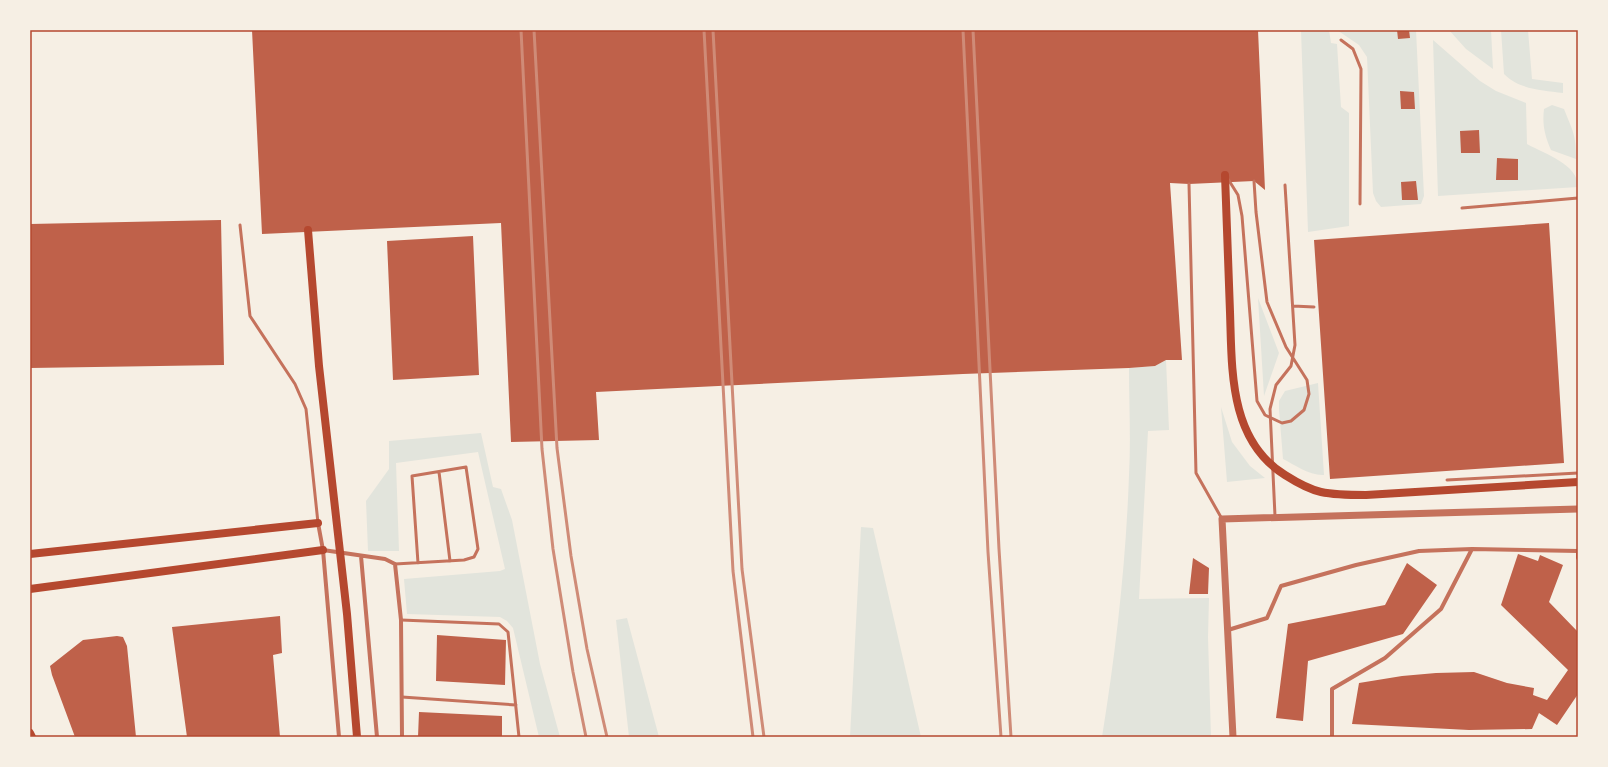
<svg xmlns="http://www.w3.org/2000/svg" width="1608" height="767" font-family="Karla,sans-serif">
  <rect width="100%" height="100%" fill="#f6efe4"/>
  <path fill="#e2e4dc" d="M 1301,30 L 1329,30 L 1331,43 L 1337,44 L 1341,107 L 1349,113 L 1349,226 L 1308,232 Z
    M 1337,30 L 1416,30 L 1424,196 L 1421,204 L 1381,207 L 1376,201 L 1373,193 L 1367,57 L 1359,45 Z
    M 1449,30 L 1491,30 L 1493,69 L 1466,49 Z
    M 1501,30 L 1528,30 L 1532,79 L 1563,83 L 1563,93 C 1542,90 1520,90 1504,74 Z
    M 1433,40 L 1480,81 L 1496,91 L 1526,103 L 1527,144 C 1545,154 1578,164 1578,187 L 1438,196 Z
    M 1552,105 L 1564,109 C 1573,132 1576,134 1576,159 L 1551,150 C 1545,136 1542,125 1544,109 Z
    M 1258,298 L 1279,353 L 1264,396 Z
    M 1166,360 L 1169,430 L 1148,431 L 1139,599 L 1209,598 L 1208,637 L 1211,737 L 1102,737 C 1116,651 1126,562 1129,475 C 1131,439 1129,404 1129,368 L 1155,366 Z
    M 1318,383 L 1324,475 C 1310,476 1295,465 1283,459 L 1279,409 L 1279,401 L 1285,391 Z
    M 1221,407 L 1232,442 L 1250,466 L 1265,478 L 1227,482 Z
    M 481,433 L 493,487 L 501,489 L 512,520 L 540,664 L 560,737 L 539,737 L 513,628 L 507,621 L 500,617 L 407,614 L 404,579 L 500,571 L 505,569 L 478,452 L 396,463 L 399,551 L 368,551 L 366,501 L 389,469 L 389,441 Z
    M 861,527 L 873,528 L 921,737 L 850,737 Z
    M 627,618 L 659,737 L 629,737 L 616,620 Z"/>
  <path fill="#bf614a" d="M 252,30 L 1258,30 L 1265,190 L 1254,181 L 1189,184 L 1170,183 L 1182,360 L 1166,360 L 1155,366 L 1129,368 L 963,374 L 596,392 L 599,440 L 511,442 L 501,223 L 262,234 Z
    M 1397,30 L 1409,30 L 1410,38 L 1398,39 Z
    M 1400,91 L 1414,92 L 1415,109 L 1401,109 Z
    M 1479,130 L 1480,153 L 1461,153 L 1460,131 Z
    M 1497,158 L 1518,159 L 1518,180 L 1496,180 Z
    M 1416,181 L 1418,200 L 1402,200 L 1401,182 Z
    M 221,220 L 224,365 L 30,368 L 30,224 Z
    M 1549,223 L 1564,463 L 1330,479 L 1314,240 Z
    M 473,236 L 479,375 L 393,380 L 387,241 Z
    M 1518,554 L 1538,561 L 1540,555 L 1563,565 L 1549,602 L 1578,632 L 1578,694 L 1557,725 L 1539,713 L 1532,729 L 1469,730 L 1352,724 L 1359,683 L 1402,676 L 1436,673 L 1474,672 L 1507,683 L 1534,688 L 1533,695 L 1547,700 L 1568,670 L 1501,605 Z
    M 1193,558 L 1209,568 L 1208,594 L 1189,594 Z
    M 1407,563 L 1437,585 L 1403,634 L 1308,661 L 1303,721 L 1276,718 L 1288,624 L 1385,605 Z
    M 280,616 L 282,653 L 273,655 L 280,737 L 187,737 L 172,627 Z
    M 437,635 L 506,640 L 505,685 L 436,681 Z
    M 117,636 L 123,637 L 127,646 L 136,737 L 75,737 L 52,675 L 50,666 L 83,640 Z
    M 419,712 L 502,716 L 502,737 L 418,737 Z"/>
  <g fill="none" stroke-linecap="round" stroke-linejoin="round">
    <path stroke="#c5725c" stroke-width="3" d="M 1341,40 L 1353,49 L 1361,69 L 1360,204
      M 1228,179 L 1238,195 L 1242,216 L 1257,401 L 1265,415 L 1282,423 L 1291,421 L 1304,410 L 1309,394 L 1307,380 L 1286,347 L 1267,302 L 1256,212 L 1254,181
      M 1189,184 L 1196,473 L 1222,519
      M 1462,208 L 1578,198
      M 240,225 L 250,316 L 295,384 L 306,409 L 318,523
      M 1293,306 L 1314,307
      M 439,472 L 450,561
      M 1447,480 L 1578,473
      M 1275,516 L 1270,409 L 1276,385 L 1291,366 L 1295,345 L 1285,185
      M 395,564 L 464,560 L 474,557 L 478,549 L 466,467 L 412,476 L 418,563
      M 401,620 L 499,624 L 508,632 L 519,737
      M 402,697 L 516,705"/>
    <path stroke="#c5725c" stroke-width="4" d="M 318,523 L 323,550 L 339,737
      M 323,550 L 385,559 L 395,564 L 401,620 L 402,737
      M 361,556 L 377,737
      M 1228,630 L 1267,618 L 1281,586 L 1356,565 L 1419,551 L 1472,549 L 1578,551 L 1578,558
      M 1332,737 L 1332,689 L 1385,658 L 1441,609 L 1472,549"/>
    <path stroke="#c5725c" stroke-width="7" d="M 1233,737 L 1222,519 L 1578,509"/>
    <path stroke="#b5482f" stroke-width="8" d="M 1225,175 C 1227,221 1228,266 1230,312 C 1232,370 1229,440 1285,475 C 1296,482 1308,489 1321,492 C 1335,495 1351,495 1366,495 L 1578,482
      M 308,230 L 319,366 L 347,614 L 357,737
      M 30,554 L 318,523
      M 30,589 L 323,550
      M 30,733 L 32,737"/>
    <path stroke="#cf8b77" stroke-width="3" d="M 521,30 L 542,449 L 553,549 L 573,672 L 586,737
      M 534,30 L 557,448 L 571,556 L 587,649 L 607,737
      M 704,30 L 733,571 L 753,737
      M 713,30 L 742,569 L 764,737
      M 963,30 L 988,552 L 1001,737
      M 973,30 L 999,549 L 1011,737"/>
  </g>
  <rect width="1608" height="767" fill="none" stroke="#f6efe4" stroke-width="62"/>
  <rect x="31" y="31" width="1546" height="705" fill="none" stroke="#b5482f" stroke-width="1.5"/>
</svg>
